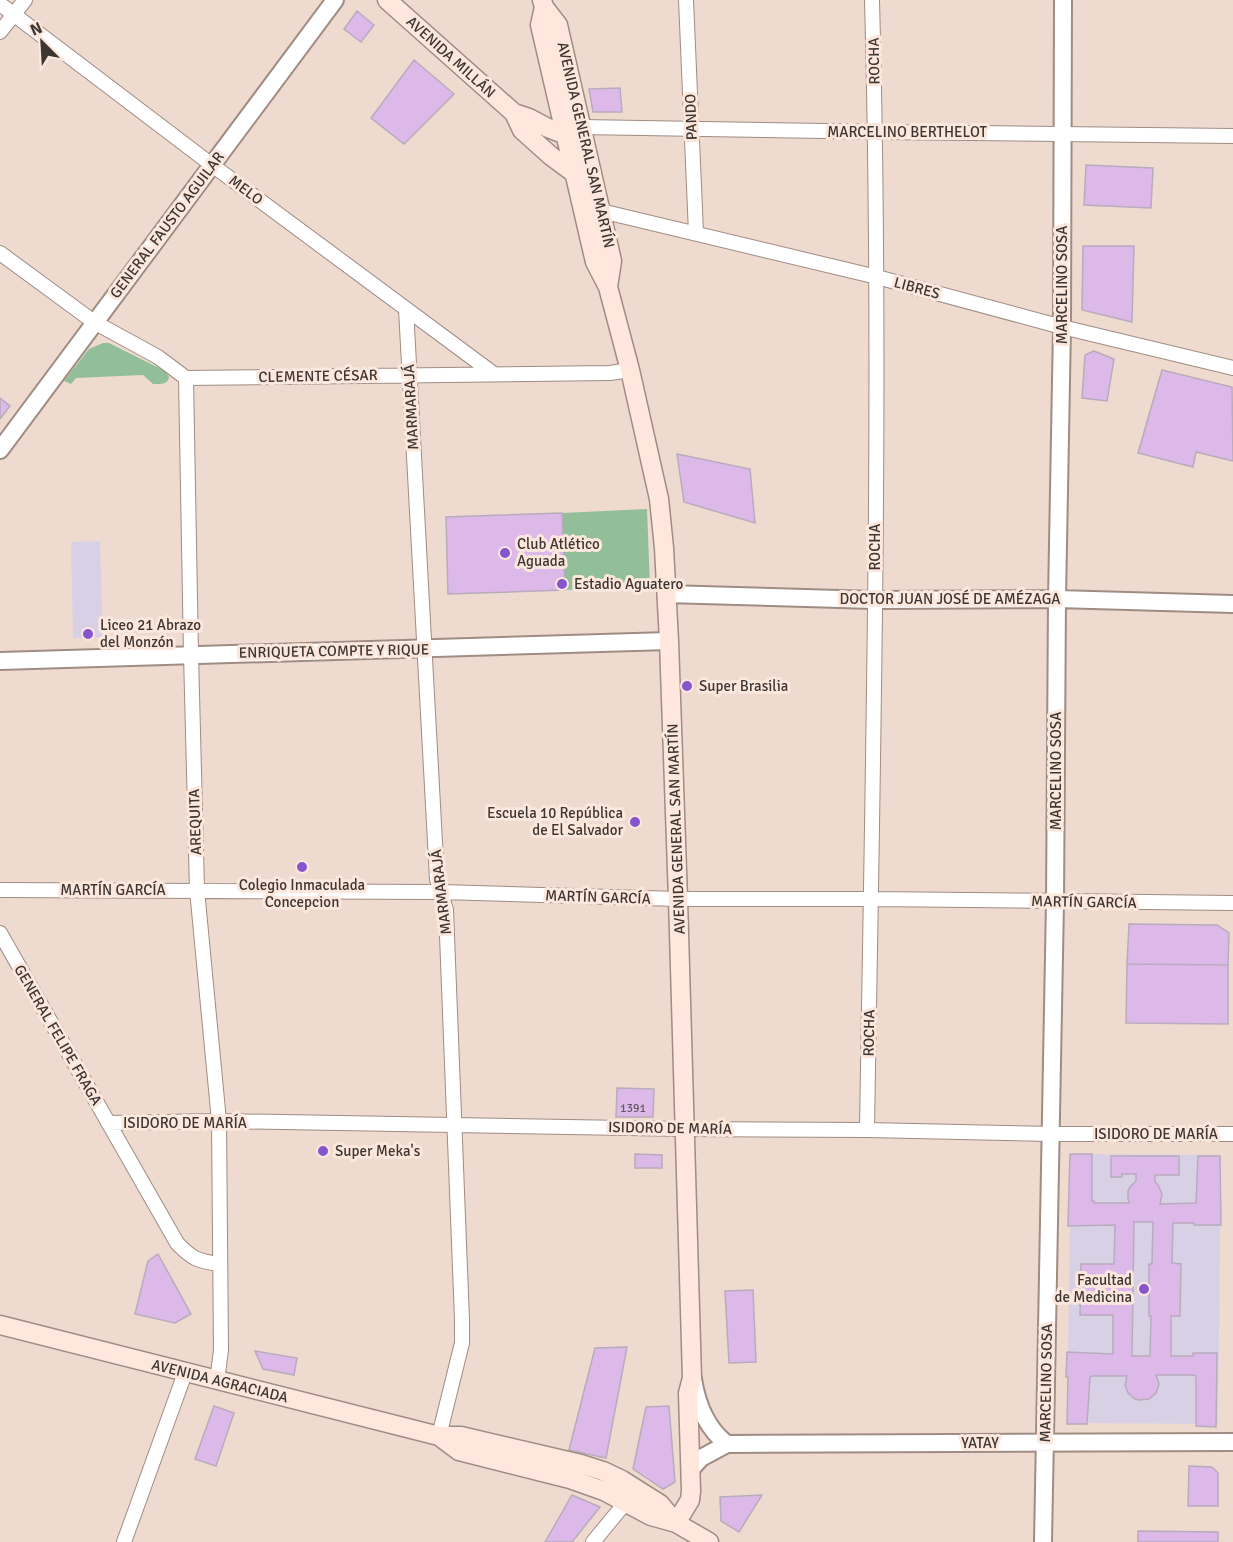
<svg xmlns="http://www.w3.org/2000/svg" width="1233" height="1542" font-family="Signika,sans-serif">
  <rect width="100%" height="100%" fill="#efdad0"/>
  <path fill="#d8d1e6" d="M 100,541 L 103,637 L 73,638 L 71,542 Z
    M 1071,1154 L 1221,1155 L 1218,1424 L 1067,1423 Z"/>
  <path fill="#92be99" d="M 103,343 L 109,343 L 165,371 L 169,377 C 168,385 160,384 153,384 L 143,375 L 76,378 L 71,384 L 64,381 L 89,349 Z
    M 647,509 L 650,586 L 565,590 L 562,513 Z"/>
  <path fill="#ddb9e9" stroke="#b8acbc" stroke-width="1.5" fill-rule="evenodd" d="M 357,11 L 374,25 L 361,42 L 344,29 Z
    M 414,60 L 454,94 L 404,144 L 371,118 Z
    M 620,88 L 622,112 L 593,112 L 589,89 Z
    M 1086,165 L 1153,168 L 1151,208 L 1084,205 Z
    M 1083,246 L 1134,246 L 1132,322 L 1082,310 Z
    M 1094,351 L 1114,359 L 1107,401 L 1082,398 L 1085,355 Z
    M 1162,370 L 1232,387 L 1233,461 L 1196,452 L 1193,467 L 1138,453 Z
    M 0,398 L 10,406 L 0,419 Z
    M 677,454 L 750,469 L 755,523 L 684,502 Z
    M 562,513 L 565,590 L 448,594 L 446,517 Z
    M 1129,924 L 1217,925 L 1229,933 L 1228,965 L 1127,964 Z
    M 1127,964 L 1228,965 L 1228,1024 L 1126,1023 Z
    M 617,1088 L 654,1089 L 653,1117 L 616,1117 Z
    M 635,1154 L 662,1155 L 662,1168 L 635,1168 Z
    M 1070,1154 L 1092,1154 L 1092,1201 L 1094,1201 L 1094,1203 L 1129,1203 L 1128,1199 L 1128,1191 L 1130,1187 L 1136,1181 L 1136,1174 L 1122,1174 L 1122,1177 L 1111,1177 L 1111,1156 L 1179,1156 L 1179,1175 L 1155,1175 L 1155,1182 L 1158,1185 L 1162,1194 L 1160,1204 L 1196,1203 L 1198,1156 L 1220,1156 L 1221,1225 L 1194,1225 L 1194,1223 L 1173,1223 L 1172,1263 L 1181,1264 L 1180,1316 L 1171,1316 L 1171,1356 L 1193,1356 L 1193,1353 L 1217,1353 L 1216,1427 L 1196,1426 L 1196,1376 L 1192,1375 L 1156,1375 L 1159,1384 L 1156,1393 L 1149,1399 L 1140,1400 L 1135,1399 L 1128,1393 L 1125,1385 L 1127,1376 L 1092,1376 L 1090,1377 L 1087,1424 L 1067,1424 L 1068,1377 L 1066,1377 L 1067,1352 L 1113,1354 L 1113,1315 L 1080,1315 L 1081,1264 L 1114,1264 L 1115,1225 L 1068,1226 ZM 1134,1222 L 1153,1222 L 1152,1264 L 1149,1264 L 1149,1316 L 1151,1316 L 1150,1356 L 1132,1356 Z
    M 158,1254 L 191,1314 L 175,1323 L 135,1314 L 148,1261 Z
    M 753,1290 L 756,1362 L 729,1363 L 725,1291 Z
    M 627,1347 L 606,1458 L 569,1450 L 595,1348 Z
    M 255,1351 L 297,1358 L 294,1375 L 263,1369 Z
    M 214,1406 L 234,1413 L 216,1466 L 195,1459 Z
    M 669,1406 L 675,1482 L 663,1489 L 633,1469 L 646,1407 Z
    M 1189,1466 L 1212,1467 L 1218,1473 L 1218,1506 L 1188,1506 Z
    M 572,1495 L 600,1507 L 572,1542 L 545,1542 Z
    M 762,1495 L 739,1532 L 721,1521 L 720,1497 Z
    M 1138,1531 L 1218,1532 L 1218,1542 L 1138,1542 Z"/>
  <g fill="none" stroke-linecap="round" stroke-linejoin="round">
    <g stroke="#9f8c83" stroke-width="16">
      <path id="minor" d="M 686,0 L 696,233
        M 0,4 L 212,165 L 494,374
        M 0,32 L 25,0
        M 581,127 C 798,132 1016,133 1233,136
        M 601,211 L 877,277 L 1062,327 L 1233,368
        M 0,253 L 94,322 L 158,357 L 186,378 L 610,373 L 630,370
        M 406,309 L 437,879 L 446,910 L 462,1320 L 462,1343 L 439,1436
        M 186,378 L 191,654 L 197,890 L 219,1121 L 221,1350 L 217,1381
        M 0,890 L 441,892 L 678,899 L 871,899 L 1233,903
        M 0,933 L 177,1243 C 192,1259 198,1261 219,1264
        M 108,1123 L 219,1121 L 686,1129 L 867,1130 L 1051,1134 L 1233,1134
        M 867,1130 C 873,753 882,376 872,0
        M 124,1542 L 185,1373
        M 593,1542 L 626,1502"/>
    </g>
    <g stroke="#9f8c83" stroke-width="20">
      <path id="tertiary" d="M 0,450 L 335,0
        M 666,594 L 874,600 L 1057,599 L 1233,604
        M 0,661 L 669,641
        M 693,1379 C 697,1404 706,1428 727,1444 L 1233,1442
        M 692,1468 L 701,1458 L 727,1444
        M 1043,1542 L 1055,902 L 1057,599 L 1062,327 L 1063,0"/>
    </g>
    <g stroke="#9f8c83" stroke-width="21">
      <path id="secondary" d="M 387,0 L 514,113 L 522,130 L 551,156 L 574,173
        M 542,0 L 544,7 L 558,25 L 612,261 L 608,287
        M 544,7 L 540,25 L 595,262 L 608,287 L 630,370 L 659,499 L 664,548 L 669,641 L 678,899 L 692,1378 L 688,1393 L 691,1491 L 690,1500 L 676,1523
        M 514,113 L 529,118 L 548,128 L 573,138
        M 0,1325 L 439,1436 L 461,1436 L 581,1464 L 603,1471 L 622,1480 L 660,1504 L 676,1523
        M 439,1436 L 459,1451 L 570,1479 L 604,1491 L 651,1516 L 676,1523 L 709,1542"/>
    </g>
    <use href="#minor" stroke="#fff" stroke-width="14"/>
    <use href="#tertiary" stroke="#fff" stroke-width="16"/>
    <use href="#secondary" stroke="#ffe7de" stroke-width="18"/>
  </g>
  <g fill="#8655ce" stroke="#fce7dd" stroke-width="2">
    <circle cx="505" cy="553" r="6"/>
    <circle cx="562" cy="584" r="6"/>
    <circle cx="88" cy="634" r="6"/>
    <circle cx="687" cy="686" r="6"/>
    <circle cx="635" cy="822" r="6"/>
    <circle cx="302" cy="867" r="6"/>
    <circle cx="323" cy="1151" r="6"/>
    <circle cx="1144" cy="1289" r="6"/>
  </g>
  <g text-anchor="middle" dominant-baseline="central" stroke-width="6" stroke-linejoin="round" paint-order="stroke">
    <g font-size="12" fill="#665760">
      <text x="633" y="1108">1391</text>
    </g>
    <g font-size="15" fill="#3e3632" stroke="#fce7dd">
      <text transform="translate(451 57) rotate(42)">AVENIDA MILLÁN</text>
      <text transform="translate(874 61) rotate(-91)">ROCHA</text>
      <text transform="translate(691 117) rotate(-92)">PANDO</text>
      <text x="907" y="132">MARCELINO BERTHELOT</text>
      <text transform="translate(586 145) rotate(77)">AVENIDA GENERAL SAN MARTÍN</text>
      <text transform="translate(246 190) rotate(37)">MELO</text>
      <text transform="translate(167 225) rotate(-53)">GENERAL FAUSTO AGUILAR</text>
      <text transform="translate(1062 285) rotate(-90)">MARCELINO SOSA</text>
      <text transform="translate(917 288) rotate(15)">LIBRES</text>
      <text transform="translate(318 376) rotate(-1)">CLEMENTE CÉSAR</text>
      <text transform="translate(411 407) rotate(-93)">MARMARAJÁ</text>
      <text transform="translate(875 547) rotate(-90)">ROCHA</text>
      <text x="950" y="599">DOCTOR JUAN JOSÉ DE AMÉZAGA</text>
      <text transform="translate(334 651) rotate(-1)">ENRIQUETA COMPTE Y RIQUE</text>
      <text transform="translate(1056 771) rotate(-90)">MARCELINO SOSA</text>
      <text transform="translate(195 822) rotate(-92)">AREQUITA</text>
      <text transform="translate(676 829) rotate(-92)">AVENIDA GENERAL SAN MARTÍN</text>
      <text x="113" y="890">MARTÍN GARCÍA</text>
      <text transform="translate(441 892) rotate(-97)">MARMARAJÁ</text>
      <text transform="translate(598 897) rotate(2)">MARTÍN GARCÍA</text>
      <text transform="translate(1084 902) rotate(1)">MARTÍN GARCÍA</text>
      <text transform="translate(869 1033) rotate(-89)">ROCHA</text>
      <text transform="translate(58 1035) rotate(60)">GENERAL FELIPE FRAGA</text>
      <text x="185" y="1123">ISIDORO DE MARÍA</text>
      <text transform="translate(670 1128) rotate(1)">ISIDORO DE MARÍA</text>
      <text x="1156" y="1134">ISIDORO DE MARÍA</text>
      <text transform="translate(220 1381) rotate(14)">AVENIDA AGRACIADA</text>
      <text transform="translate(1046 1383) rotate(-89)">MARCELINO SOSA</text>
      <text x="980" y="1443">YATAY</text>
    </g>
    <g font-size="15" fill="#3e3632" stroke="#fce7dd" text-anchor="start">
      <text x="517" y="544">Club Atlético<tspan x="517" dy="17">Aguada</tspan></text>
      <text x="574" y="584">Estadio Aguatero</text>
      <text x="100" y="625">Liceo 21 Abrazo<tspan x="100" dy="17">del Monzón</tspan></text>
      <text x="699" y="686">Super Brasilia</text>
      <text x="623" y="813" text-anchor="end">Escuela 10 República<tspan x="623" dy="17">de El Salvador</tspan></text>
      <text x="302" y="885" text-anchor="middle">Colegio Inmaculada<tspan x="302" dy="17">Concepcion</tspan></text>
      <text x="335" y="1151">Super Meka's</text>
      <text x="1132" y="1280" text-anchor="end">Facultad<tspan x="1132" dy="17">de Medicina</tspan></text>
    </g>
  </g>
  <g transform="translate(42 42) rotate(336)" stroke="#fce7dd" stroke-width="4.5" paint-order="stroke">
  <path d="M0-4.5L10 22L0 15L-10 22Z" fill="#3e3632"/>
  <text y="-9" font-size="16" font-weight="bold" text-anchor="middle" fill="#3e3632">N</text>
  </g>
</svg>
